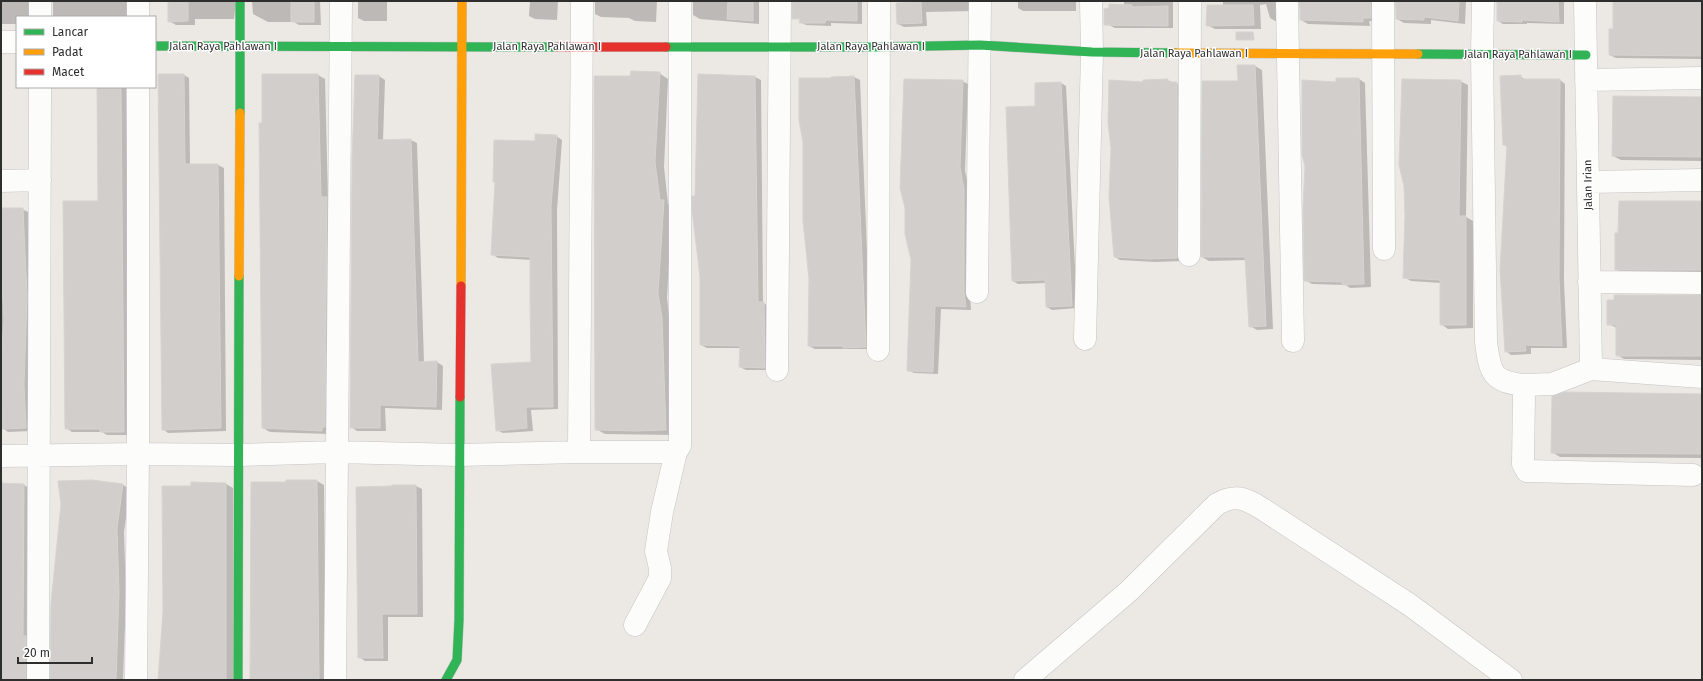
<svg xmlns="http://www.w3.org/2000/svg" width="1703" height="681" font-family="'Fira Sans',sans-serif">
  <rect width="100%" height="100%" fill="#ece8e4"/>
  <path fill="#0003" d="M 1,1 L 36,1 L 35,17 L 17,17 L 17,24 L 1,24 Z
    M 53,1 L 134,1 L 134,17 L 53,17 Z
    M 169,1 L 236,1 L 234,19 L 195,19 L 195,25 L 176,25 L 169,21 Z
    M 252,1 L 320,1 L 321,25 L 299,25 L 294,22 L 268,22 L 253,14 Z
    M 358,1 L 387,1 L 387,21 L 364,21 L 358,18 Z
    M 530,1 L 558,1 L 557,20 L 535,19 L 529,16 Z
    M 595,1 L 657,1 L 656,22 L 635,21 L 629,18 L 601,17 L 595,14 Z
    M 693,1 L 759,1 L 759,24 L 700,19 L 693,15 Z
    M 801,1 L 862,1 L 862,24 L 831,23 L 831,26 L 806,25 L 800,22 Z
    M 915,1 L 973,1 L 973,11 L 926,12 L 927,26 L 904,27 L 898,24 Z
    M 1018,1 L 1076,1 L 1076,11 L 1023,11 L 1018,8 Z
    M 1124,1 L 1173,1 L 1173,28 L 1115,28 L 1109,25 L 1124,5 Z
    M 1223,1 L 1283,1 L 1277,22 L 1270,18 L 1266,4 L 1260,5 L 1261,29 L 1215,29 L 1207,25 L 1223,6 Z
    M 1299,1 L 1379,1 L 1377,22 L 1369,21 L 1370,26 L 1308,24 L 1301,20 Z
    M 1395,1 L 1466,1 L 1465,24 L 1431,20 L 1431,24 L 1404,23 L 1397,19 Z
    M 1498,1 L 1564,1 L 1564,24 L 1527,23 L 1527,24 L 1503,24 L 1498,21 Z
    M 1614,1 L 1702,1 L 1702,59 L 1616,58 L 1610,55 L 1614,30 Z
    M 1255,66 L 1262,70 L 1273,329 L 1257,330 L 1250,326 L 1247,260 L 1209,261 L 1202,257 L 1239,82 Z
    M 659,73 L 668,79 L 664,167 L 668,204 L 672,206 L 667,298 L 670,324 L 675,435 L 605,434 L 596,429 L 631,77 Z
    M 184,75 L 189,78 L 190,165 L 218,165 L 224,168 L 226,431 L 168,433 L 163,429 Z
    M 318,75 L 325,79 L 328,199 L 334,203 L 329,434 L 270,432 L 263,428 L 263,124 Z
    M 699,75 L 755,77 L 761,80 L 763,303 L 770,307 L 770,370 L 746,370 L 740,367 L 741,348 L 707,348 L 701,345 L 701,277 L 696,197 Z
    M 379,76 L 385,80 L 383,140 L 411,140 L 417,143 L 424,362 L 437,362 L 443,366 L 442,410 L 385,408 L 386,431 L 357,431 L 351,427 Z
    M 1520,76 L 1526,80 L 1560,80 L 1565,84 L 1564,282 L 1567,348 L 1531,348 L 1531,354 L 1511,355 L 1506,351 L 1508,147 L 1504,145 Z
    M 854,77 L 860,80 L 871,349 L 815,349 L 809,346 L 832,78 Z
    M 1359,79 L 1365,83 L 1371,287 L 1350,288 L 1346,285 L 1312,284 L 1305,280 L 1337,83 Z
    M 1167,80 L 1182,86 L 1182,261 L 1155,262 L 1120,260 L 1115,257 Z
    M 962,81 L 968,84 L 965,171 L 970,193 L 970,296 L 971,310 L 941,309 L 938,374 L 914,373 L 908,370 Z
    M 1460,81 L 1468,85 L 1466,217 L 1473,221 L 1473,328 L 1448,329 L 1441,324 L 1441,283 L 1411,281 L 1404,277 L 1406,215 L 1405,186 Z
    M 1061,83 L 1066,86 L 1077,308 L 1052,310 L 1047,307 L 1046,283 L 1018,284 L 1013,281 L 1036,107 Z
    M 98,87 L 126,87 L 130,435 L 107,435 L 102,432 L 72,432 L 66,428 L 99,202 Z
    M 1702,97 L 1702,161 L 1621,160 L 1613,156 Z
    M 556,136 L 562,140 L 557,210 L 558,409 L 531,410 L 533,431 L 503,433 L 497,430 L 532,363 L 531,260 L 498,258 L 492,254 L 496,183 L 494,182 L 536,142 Z
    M 1702,203 L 1702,274 L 1623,273 L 1616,269 Z
    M 1,209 L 22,209 L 28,212 L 32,300 L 31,431 L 8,432 L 3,428 L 1,409 Z
    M 1702,296 L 1702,360 L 1624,359 L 1617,355 L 1617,328 L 1608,324 L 1615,301 Z
    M 1702,395 L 1702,458 L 1560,457 L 1552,452 Z
    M 92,481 L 123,485 L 130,489 L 124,532 L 126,597 L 123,680 L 52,680 Z
    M 317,481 L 324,485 L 326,680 L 252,680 L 287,483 Z
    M 1,484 L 24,485 L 31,489 L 32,680 L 1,680 Z
    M 226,484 L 233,488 L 233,680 L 159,680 L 159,667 L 163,632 L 163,487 L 192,487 Z
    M 416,486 L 422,489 L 423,617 L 388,617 L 388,661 L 365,661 L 359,657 Z"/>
  <path fill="#d1cecb" stroke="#d7d4d0" d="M 168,1 L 188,1 L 188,21 L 168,22 Z
    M 291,1 L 314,1 L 314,22 L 291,22 Z
    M 728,1 L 753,1 L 753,21 L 727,19 Z
    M 792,1 L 857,1 L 857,21 L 826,20 L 825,23 L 799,23 L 800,19 L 792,19 Z
    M 1300,1 L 1371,1 L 1371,18 L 1363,18 L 1363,22 L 1300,20 Z
    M 1396,1 L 1459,1 L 1458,21 L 1424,17 L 1424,20 L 1396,19 Z
    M 1497,1 L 1558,1 L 1559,22 L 1522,20 L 1522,22 L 1497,21 Z
    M 1613,1 L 1702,1 L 1702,56 L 1609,55 L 1609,29 L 1613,29 Z
    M 921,2 L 922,23 L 897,24 L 896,3 Z
    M 1109,4 L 1132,5 L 1132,7 L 1168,6 L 1168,26 L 1104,25 L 1104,9 L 1109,8 Z
    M 1207,5 L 1253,5 L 1254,25 L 1206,26 Z
    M 1236,32 L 1253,32 L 1254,40 L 1236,40 Z
    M 1237,65 L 1255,65 L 1266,326 L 1249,327 L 1245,257 L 1201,257 L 1202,81 L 1238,81 Z
    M 631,71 L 660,72 L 655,162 L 660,200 L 664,200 L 658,293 L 662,318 L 666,430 L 637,431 L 595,430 L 594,76 L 630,76 Z
    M 158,74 L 184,74 L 185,164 L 218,164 L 221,428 L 162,430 Z
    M 262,74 L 318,74 L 321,197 L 327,197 L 325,427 L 322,427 L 322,431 L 262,428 L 259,123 L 262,123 Z
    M 698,74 L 755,76 L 758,302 L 764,302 L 765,368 L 739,367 L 740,346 L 700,345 L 700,277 L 692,210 L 692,196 L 695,196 Z
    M 355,75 L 379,75 L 377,140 L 411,139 L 418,362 L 437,361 L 436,407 L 380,405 L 380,428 L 350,428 L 352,162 Z
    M 1521,75 L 1521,79 L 1560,79 L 1559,278 L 1562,346 L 1525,345 L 1526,351 L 1505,352 L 1500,269 L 1507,145 L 1503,145 L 1500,76 Z
    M 854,76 L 866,347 L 843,348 L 843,346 L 808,346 L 809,279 L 803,221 L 803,143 L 799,120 L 799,78 L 831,78 L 831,77 Z
    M 1336,78 L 1359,78 L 1364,284 L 1342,285 L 1342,282 L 1304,281 L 1303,209 L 1305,166 L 1302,155 L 1302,80 L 1336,82 Z
    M 904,79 L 963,80 L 960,167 L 964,189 L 964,292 L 966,307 L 935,306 L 933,372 L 907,371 L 911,260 L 905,234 L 905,208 L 900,188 Z
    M 1168,79 L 1168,82 L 1177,82 L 1177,258 L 1149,259 L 1114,257 L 1109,197 L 1111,148 L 1108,123 L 1109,80 L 1143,82 L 1143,80 Z
    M 1402,79 L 1461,80 L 1459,216 L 1466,216 L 1466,325 L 1440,325 L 1440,280 L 1403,278 L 1405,215 L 1404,186 L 1399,165 Z
    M 1061,82 L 1072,306 L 1046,307 L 1045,280 L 1012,281 L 1006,107 L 1035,106 L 1035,83 Z
    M 97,87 L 121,87 L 124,432 L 100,432 L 100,429 L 65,429 L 63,201 L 98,201 Z
    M 1613,96 L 1702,97 L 1702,157 L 1612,156 Z
    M 535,134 L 557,135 L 551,206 L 553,407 L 526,407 L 527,428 L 496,431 L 491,364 L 531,362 L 530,300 L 530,257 L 491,255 L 495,182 L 493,182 L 494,140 L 535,141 Z
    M 1619,201 L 1702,201 L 1702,270 L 1615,270 L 1615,233 L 1618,233 Z
    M 1,208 L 23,208 L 27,297 L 24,385 L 26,428 L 2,429 L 1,358 L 4,320 L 1,263 Z
    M 1614,295 L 1702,295 L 1702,356 L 1616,356 L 1616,325 L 1607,325 L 1607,300 L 1614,300 Z
    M 1565,392 L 1702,394 L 1702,454 L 1551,453 L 1552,396 Z
    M 92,480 L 123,484 L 117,528 L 119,592 L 116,680 L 50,680 L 51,603 L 61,504 L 58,481 Z
    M 286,480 L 317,480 L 319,680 L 250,680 L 251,482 L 286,482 Z
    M 191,482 L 226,483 L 226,680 L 158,680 L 163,612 L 162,486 L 191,486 Z
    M 1,483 L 24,484 L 23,636 L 26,636 L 26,680 L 1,680 Z
    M 392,485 L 416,485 L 417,614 L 382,614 L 383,658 L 358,658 L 356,487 L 392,486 Z"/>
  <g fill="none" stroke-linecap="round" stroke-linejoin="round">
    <g stroke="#c5c4c5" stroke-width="23">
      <path id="street" d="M 1287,1 L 1293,341
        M 1383,1 L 1384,249
        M 1483,1 L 1482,54 L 1486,342 C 1490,373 1492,382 1525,385
        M 1585,1 L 1591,369
        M 40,17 L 40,1
        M 138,17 L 138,1
        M 1,42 L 17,42
        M 1586,80 L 1702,78
        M 1,181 L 40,180
        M 1588,182 L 1702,180
        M 1189,255 L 1190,1
        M 1589,282 L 1702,283
        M 977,292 L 980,1
        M 1085,339 L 1092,52 L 1091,1
        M 878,350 L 879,1
        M 777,370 L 780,1
        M 579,452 L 582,1
        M 1,456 L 138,454 L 238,455 L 336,452 L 459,455 L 579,452 L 676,452
        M 1693,475 L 1527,471 L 1523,464 L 1524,394 L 1525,385 L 1552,384 L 1591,369 L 1702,377
        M 635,625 L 660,578 L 660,568 L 656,551 L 662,512 L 676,452 L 680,446 L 680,1
        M 38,680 L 40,87
        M 136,680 L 138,454 L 138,87
        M 335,680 L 341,1
        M 1025,680 L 1129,591 L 1217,504 C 1235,494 1245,498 1261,508 L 1410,605 L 1511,680"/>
    </g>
    <g stroke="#c5c4c5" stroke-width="10">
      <path id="fast" d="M 155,46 L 557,47
        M 666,47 L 879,47 L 980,45 L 1092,52 L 1175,53
        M 1418,54 L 1586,55
        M 240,113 L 240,1
        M 238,680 L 239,276
        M 446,680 L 457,660 L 459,620 L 460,397"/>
    </g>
    <g stroke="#c5c4c5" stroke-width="10">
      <path id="slow" d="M 1175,53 L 1418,54
        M 239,276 L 240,113
        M 461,286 L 462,1"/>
    </g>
    <g stroke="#c5c4c5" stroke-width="10">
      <path id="jam" d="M 557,47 L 666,47
        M 460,397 L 461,286"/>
    </g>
    <use href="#street" stroke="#fcfcfb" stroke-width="22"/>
    <use href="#fast" stroke="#30b455" stroke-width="9"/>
    <use href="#slow" stroke="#ff9f0a" stroke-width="9"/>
    <use href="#jam" stroke="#e5322d" stroke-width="9"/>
  </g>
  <g text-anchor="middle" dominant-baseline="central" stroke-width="3" stroke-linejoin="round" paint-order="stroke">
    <g font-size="11" fill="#2e2e2e" stroke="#fff">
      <text x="223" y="46">Jalan Raya Pahlawan I</text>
      <text x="547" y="46">Jalan Raya Pahlawan I</text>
      <text x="871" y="46">Jalan Raya Pahlawan I</text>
      <text x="1194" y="53">Jalan Raya Pahlawan I</text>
      <text x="1518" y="54">Jalan Raya Pahlawan I</text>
      <text transform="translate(1588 185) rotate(-91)">Jalan Irian</text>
    </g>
  </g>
  <rect width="1703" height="681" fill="none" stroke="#2e2e2e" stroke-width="4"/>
  <rect x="16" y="16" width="140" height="72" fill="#ffffff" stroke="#ababab"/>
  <rect x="24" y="29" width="20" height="6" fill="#30b455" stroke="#ababab"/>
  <text x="52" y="36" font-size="12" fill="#2e2e2e">Lancar</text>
  <rect x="24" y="49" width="20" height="6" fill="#ff9f0a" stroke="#ababab"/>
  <text x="52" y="56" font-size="12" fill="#2e2e2e">Padat</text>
  <rect x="24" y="69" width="20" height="6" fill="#e5322d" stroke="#ababab"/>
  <text x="52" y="76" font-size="12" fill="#2e2e2e">Macet</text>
  <path d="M18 657v6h74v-6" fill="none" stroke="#2e2e2e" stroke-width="2"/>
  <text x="24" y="657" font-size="12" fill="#2e2e2e" stroke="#ffffff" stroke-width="3" paint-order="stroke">20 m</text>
</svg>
